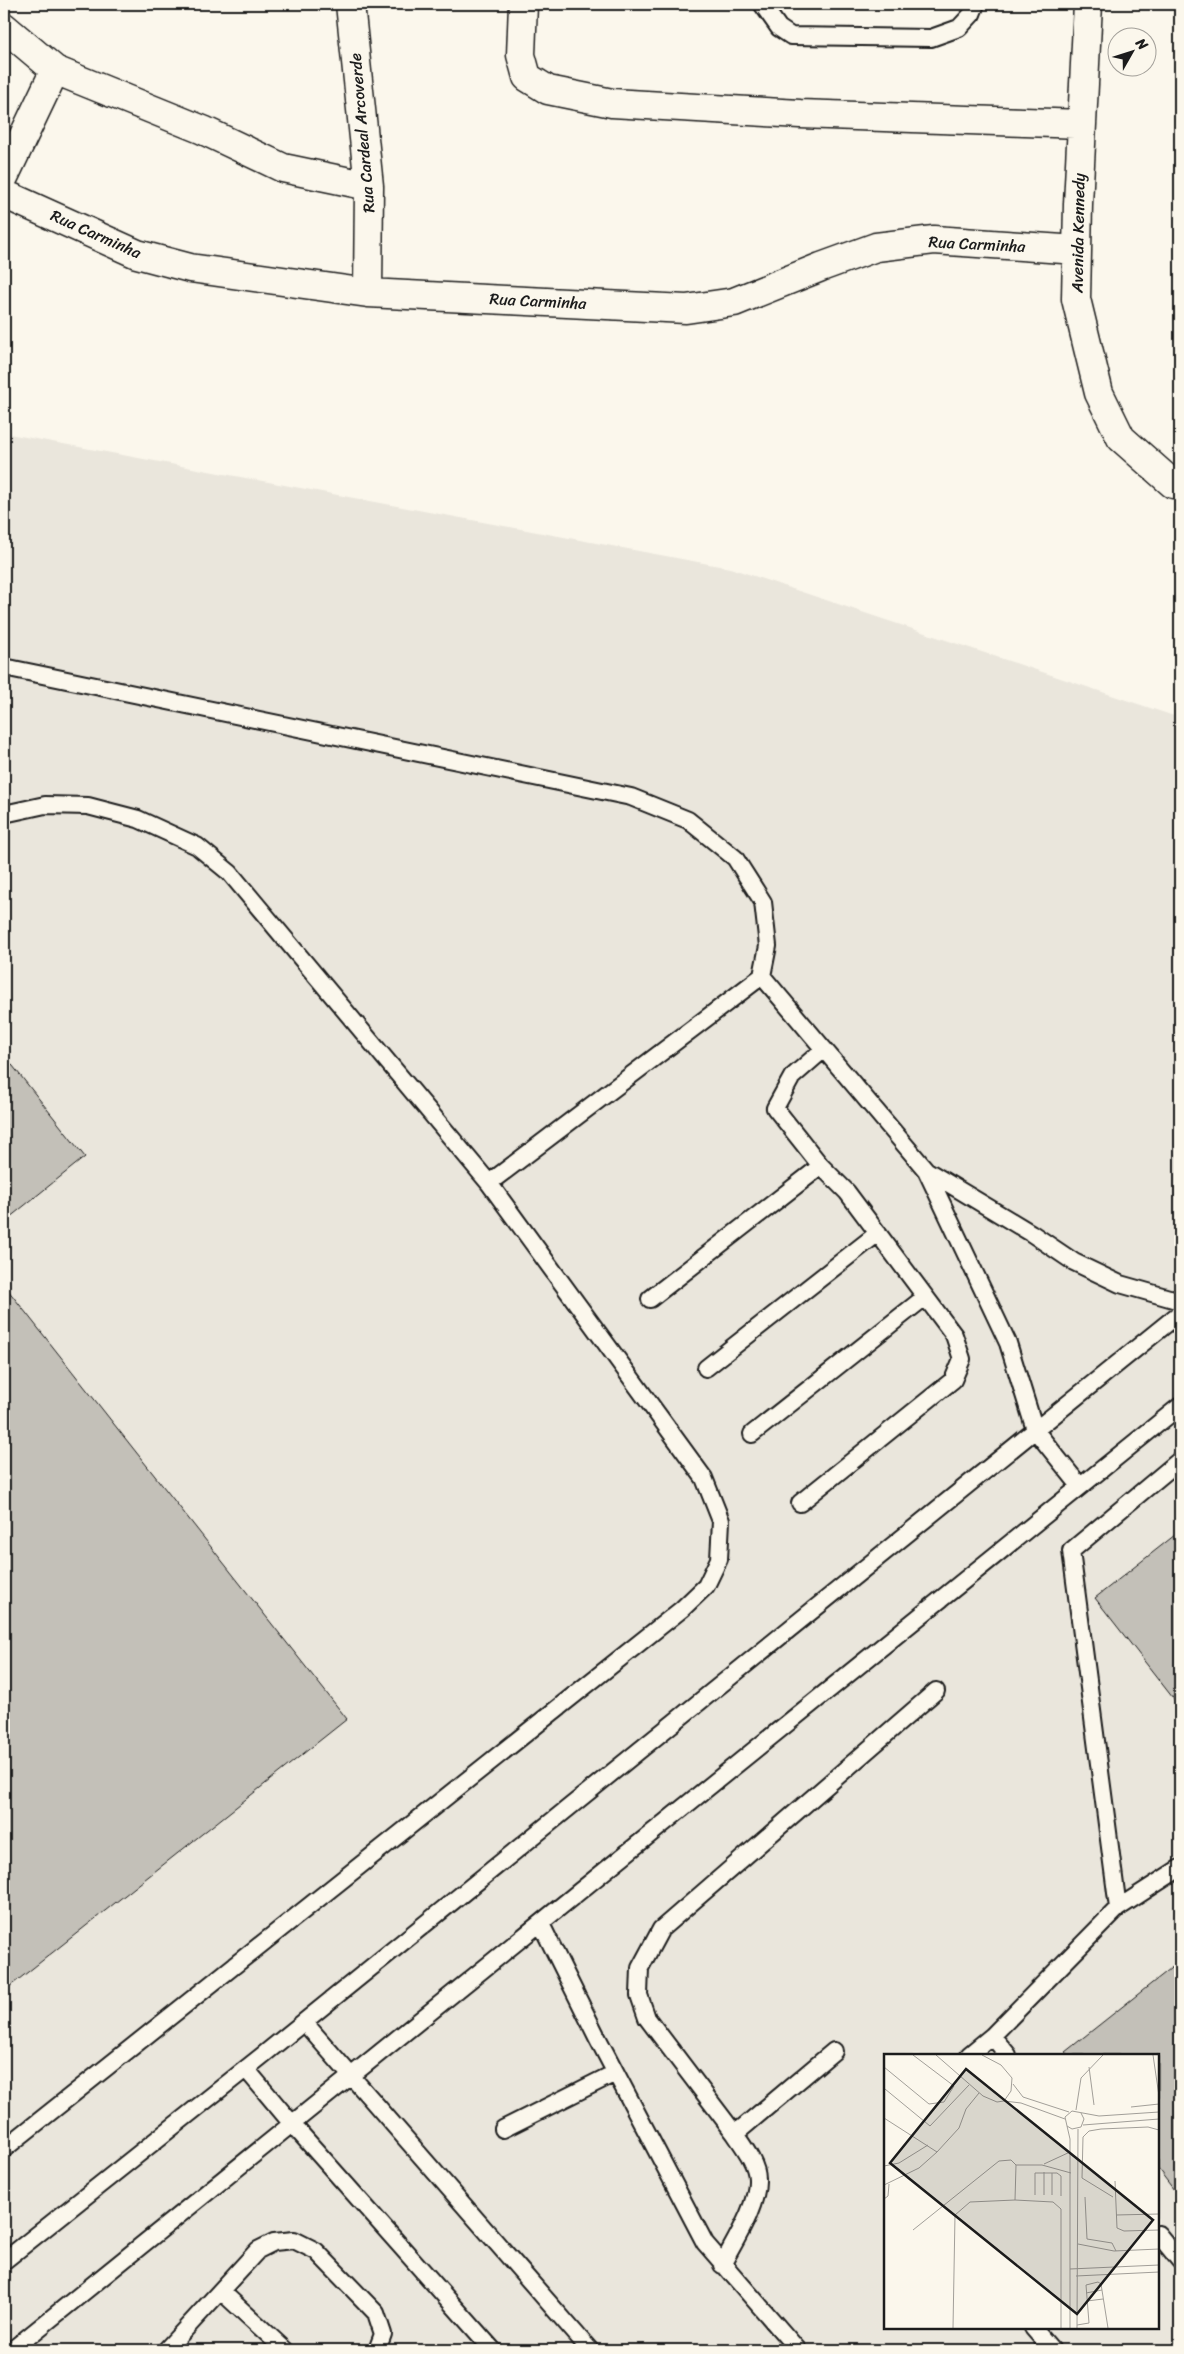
<svg xmlns="http://www.w3.org/2000/svg" width="1184" height="2354" font-family="Sriracha,sans-serif">
  <rect width="100%" height="100%" fill="#fbf7ec"/>
  <filter id="ink" filterUnits="userSpaceOnUse"><feTurbulence type="fractalNoise" baseFrequency=".02" numOctaves="2"/><feDisplacementMap in="SourceGraphic" scale="10" xChannelSelector="R" yChannelSelector="G"/><feConvolveMatrix kernelMatrix="1 2 1 2 8 2 1 2 1" color-interpolation-filters="sRGB"/></filter>
  <g filter="url(#ink)">
    <path fill="#eae6dc" fill-rule="evenodd" d="M 4,433 L 730,568 L 1180,718 L 1180,2350 L 4,2350 ZM 885,2055 L 1158,2055 L 1158,2328 L 885,2328 Z"/>
    <path fill="#c3c0b8" stroke="#1c1c1c" d="M 5,1056 L 85,1157 L 4,1222 L 4,1057 Z
      M 4,1285 L 347,1719 L 4,1991 Z
      M 1180,1531 L 1180,1707 L 1095,1598 Z
      M 1180,1961 L 1180,2198 L 1158,2169 L 1158,2055 L 1068,2055 L 1065,2052 Z"/>
    <g fill="none" stroke-linecap="round" stroke-linejoin="round">
      <g stroke="#1c1c1c" stroke-width="20">
        <path id="lane" d="M 762,4 L 779,28 L 791,36 L 931,38 L 959,28 L 972,14 L 976,4
          M 4,667 L 631,797 L 688,820 L 735,858 L 763,902 L 768,946 L 762,976 L 489,1183
          M 4,814 L 45,805 L 88,806 L 138,819 L 197,846 L 230,873 L 489,1183 L 704,1478 L 721,1521 L 719,1559 L 706,1586 L 682,1609 L 4,2149
          M 762,976 L 926,1170 L 1008,1343 L 1035,1430 L 1080,1486
          M 821,1166 L 775,1108 L 792,1077 L 824,1049
          M 926,1170 L 1031,1233 L 1074,1262 L 1120,1284 L 1180,1301
          M 650,1299 L 821,1166 L 847,1192 L 954,1335 L 962,1359 L 953,1380 L 800,1503
          M 706,1368 L 878,1233
          M 752,1434 L 925,1297
          M 1118,1908 L 1071,1551 L 1180,1460
          M 541,1924 L 597,2037 L 705,2243 L 798,2350
          M 304,2022 L 590,2350
          M 992,2036 L 1008,2055
          M 969,2055 L 992,2036 L 1118,1908 L 1180,1868
          M 246,2069 L 293,2125 L 493,2350
          M 503,2129 L 615,2073
          M 735,2134 L 834,2051
          M 1158,2234 L 1180,2261
          M 4,2261 L 263,2055 L 1180,1313
          M 722,2265 C 734,2242 758,2206 757,2179 C 757,2164 743,2146 735,2134 L 647,2018 L 639,1995 L 640,1968 L 661,1929 L 936,1691
          M 221,2291 L 285,2350
          M 1033,2328 L 1052,2350
          M 12,2350 L 1180,1406
          M 166,2350 L 258,2250 L 274,2242 L 294,2240 L 316,2251 L 376,2313 L 383,2334 L 377,2350"/>
      </g>
      <g stroke="#1c1c1c" stroke-width="31">
        <path id="street" d="M 350,4 L 369,186 L 368,293
          M 523,4 L 521,55 L 527,77 L 548,90 L 612,103 L 800,114 L 1082,124
          M 1088,4 L 1078,204 L 1076,299 L 1099,393 L 1121,438 L 1173,484 L 1180,485
          M 4,27 L 55,70 L 203,130 L 283,168 L 369,186
          M 4,177 L 55,70
          M 4,194 L 137,254 L 190,268 L 368,293 L 686,309 L 734,302 L 821,267 L 876,247 L 934,240 L 1077,250"/>
      </g>
      <use href="#lane" stroke="#fbf7ec" stroke-width="16"/>
      <use href="#street" stroke="#fbf7ec" stroke-width="28"/>
    </g>
  </g>
  <g text-anchor="middle" dominant-baseline="central" stroke-width="4" stroke-linejoin="round" paint-order="stroke">
    <g font-size="16" fill="#1c1c1c" stroke="#fbf7ec">
      <text transform="translate(362 133) rotate(-95)">Rua Cardeal Arcoverde</text>
      <text transform="translate(1078 233) rotate(-89)">Avenida Kennedy</text>
      <text transform="translate(96 234) rotate(24)">Rua Carminha</text>
      <text transform="translate(977 244) rotate(3)">Rua Carminha</text>
      <text transform="translate(538 301) rotate(3)">Rua Carminha</text>
    </g>
  </g>
  <g transform="translate(884 2054)">
    <rect width="275" height="275" fill="#fbf7ec"/>
    <path fill="none" stroke="#a29f99" stroke-width="1" d="M 52,1 L 99,42 L 113,48 L 120,47 L 127,37 L 128,24 L 117,11 L 98,1M 269,1 L 275,42M 0,13 L 45,50 L 60,48 L 70,32 L 29,1M 205,13 L 210,51M 129,30 L 139,43 L 185,58M 1,35 L 46,72 L 85,31M 120,47 L 137,49 L 181,65M 247,53 L 275,50M 192,56 L 197,24 L 219,1M 197,59 L 200,65 L 197,73 L 188,75 L 183,72 L 181,63 L 188,57 L 215,62 L 275,58M 0,64 L 53,98M 199,71 L 275,65M 183,72 L 186,85 L 186,274M 160,110 L 186,98M 132,111 L 158,111 L 187,119M 0,112 L 15,109 L 44,91M 231,127 L 233,174 L 240,177 L 275,176M 0,131 L 35,114 L 53,98 L 75,74 L 82,55 L 95,39M 151,141 L 151,119 L 173,119 L 177,122 L 177,142M 160,141 L 160,118M 168,141 L 168,119M 201,143 L 203,185 L 228,189 L 232,197M 229,143 L 198,124 L 199,83 L 205,77 L 217,75 L 264,73 L 275,76M 0,145 L 4,142 L 5,130M 232,161 L 275,160M 29,176 L 115,107 L 127,106 L 132,111 L 131,146M 194,190 L 230,197 L 275,195M 186,215 L 275,211M 192,222 L 275,218M 202,239 L 218,236M 203,247 L 219,245M 193,271 L 205,269 L 202,231 L 214,228 L 217,230 L 224,274M 69,274 L 71,161 L 86,148 L 131,146 L 169,148 L 177,155 L 177,274M 193,274 L 194,75"/>
    <path fill="#1c1c1c" fill-opacity="0.15" stroke="#1c1c1c" stroke-width="2.5" d="M 82,15 L 269,166 L 193,260 L 6,109 Z"/>
    <rect width="275" height="275" fill="none" stroke="#1c1c1c" stroke-width="2.5"/>
  </g>
  <rect width="1184" height="2354" fill="none" stroke="#fbf7ec" stroke-width="20"/>
  <rect x="10" y="10" width="1164" height="2334" fill="none" stroke="#1c1c1c" stroke-width="2" filter="url(#ink)"/>
  <g transform="translate(1132 52) rotate(51)"><circle r="24" fill="#fbf7ec" stroke="#a29f99"/>
  <path d="M0-4L9 19L0 12L-9 19Z" fill="#1c1c1c"/>
  <text y="-8" font-size="14" font-weight="bold" text-anchor="middle" fill="#1c1c1c">N</text>
  </g>
</svg>
